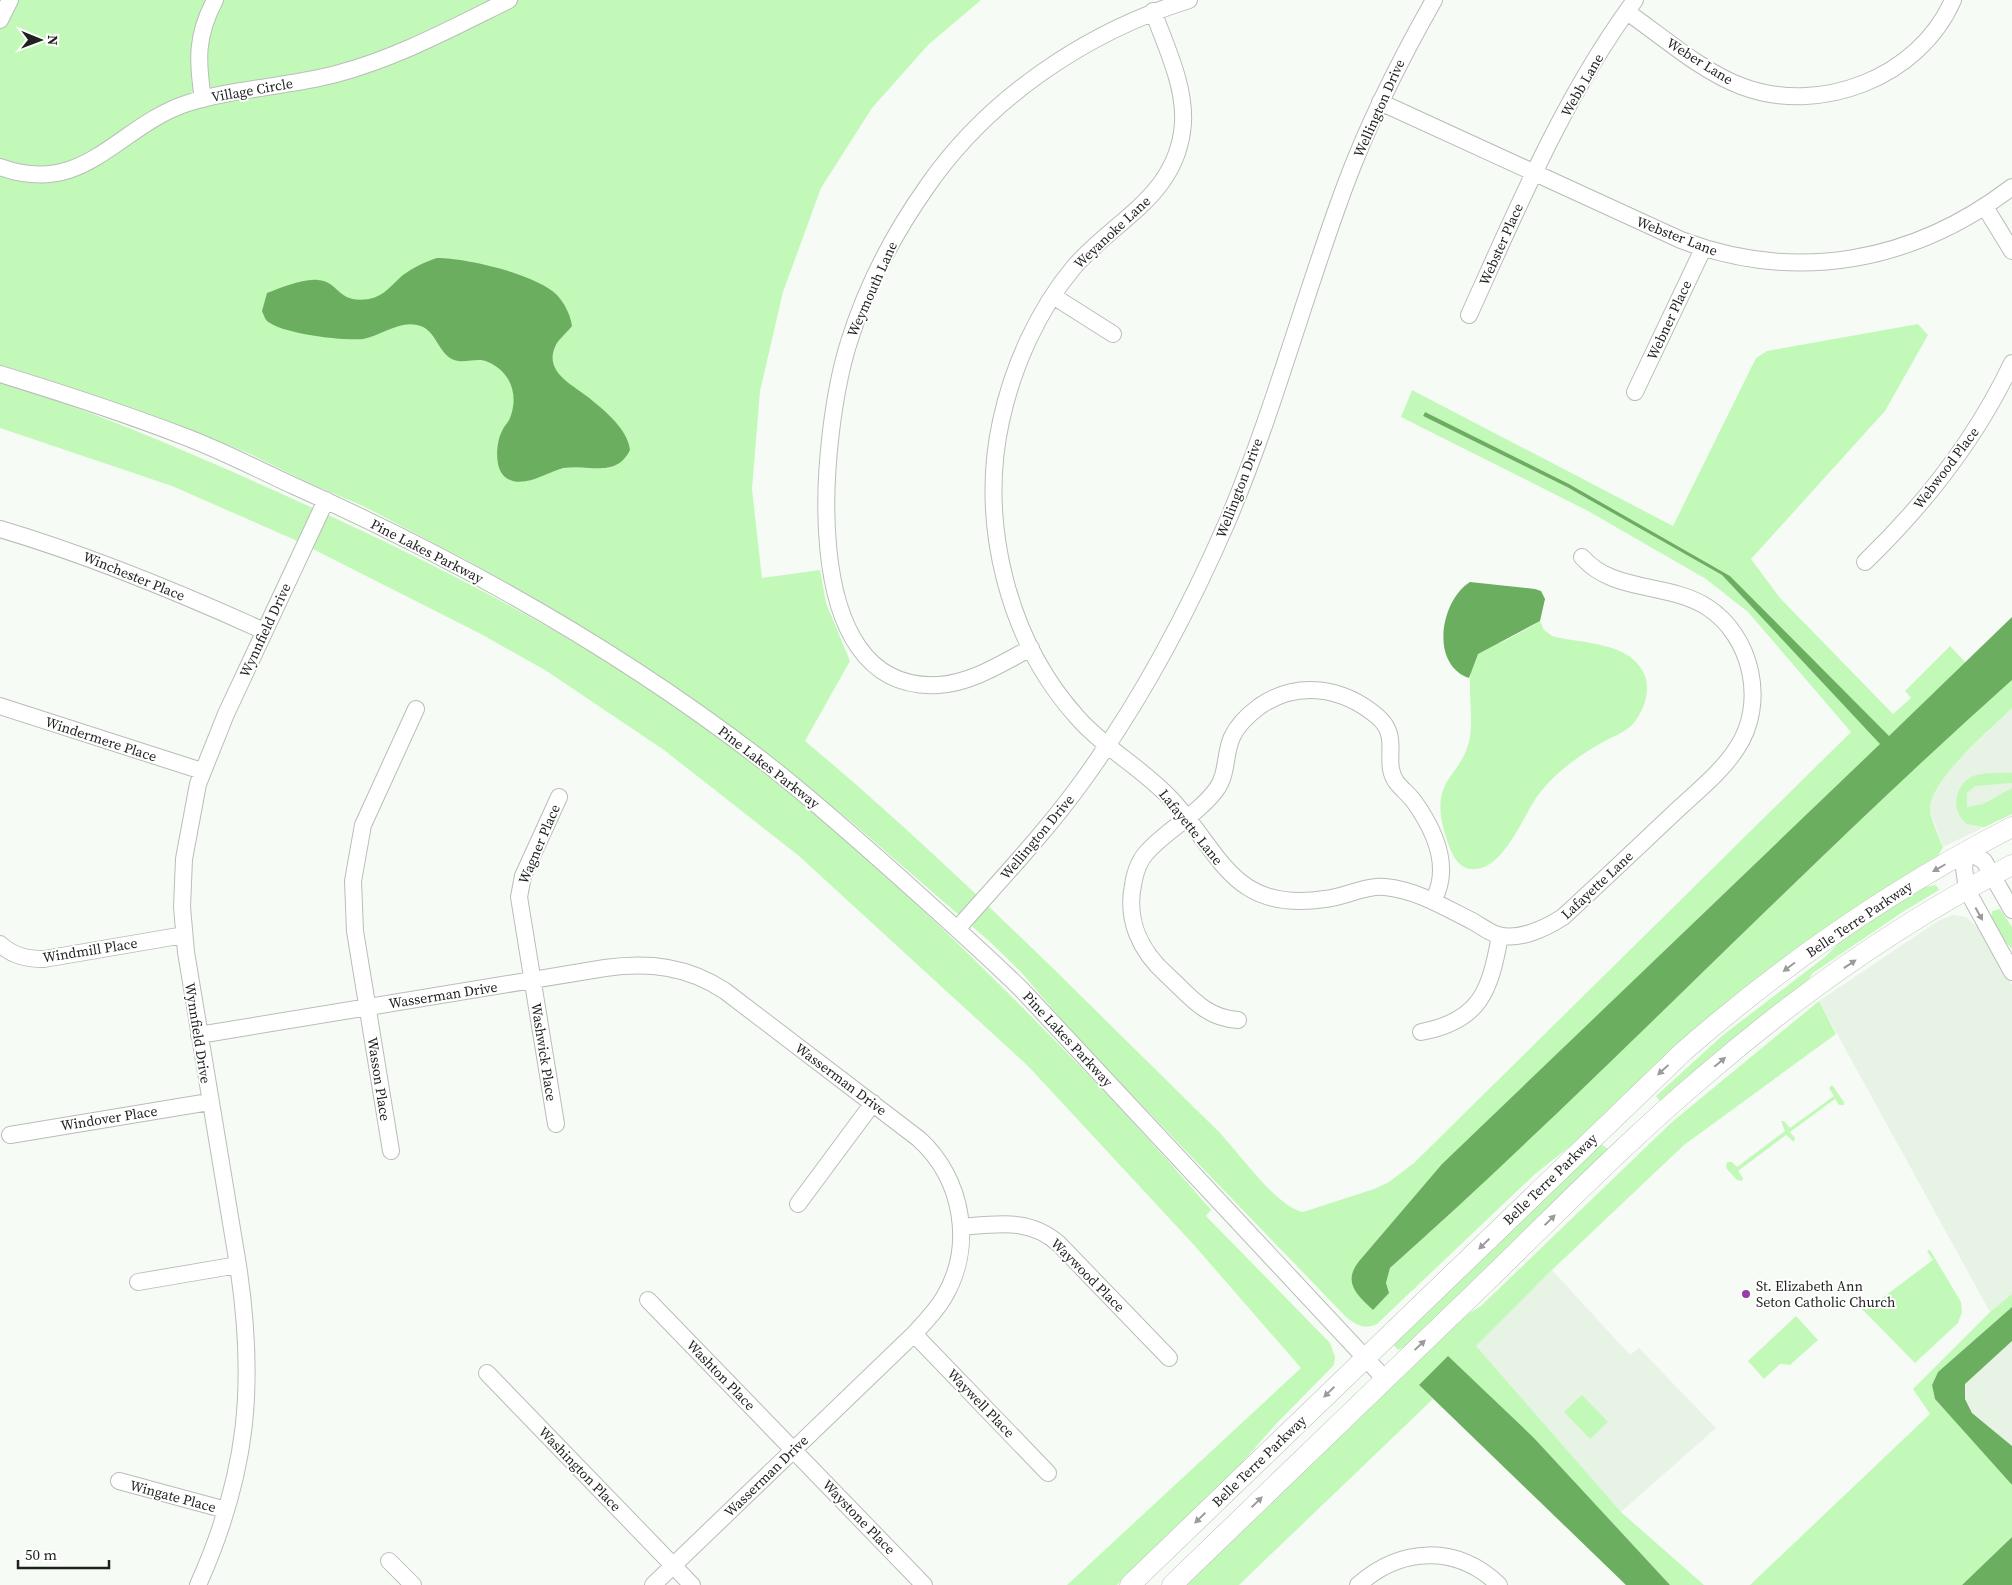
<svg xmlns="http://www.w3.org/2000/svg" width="2012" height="1585" font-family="'Source Serif 4',serif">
  <rect width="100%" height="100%" fill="#f6fcf5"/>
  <path fill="#e7f3e5" d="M 2012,708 L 2012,814 L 1943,847 L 1929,808 L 1936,787 L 1952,766 Z
    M 1953,915 L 1966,917 L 1982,931 L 2012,985 L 2012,1294 L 1990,1312 L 1819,1001 L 1938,921 Z
    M 1552,1270 L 1630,1355 L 1639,1348 L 1716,1428 L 1621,1512 L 1475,1346 Z
    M 2012,1341 L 2012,1446 L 1972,1413 L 1965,1399 L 1965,1384 Z"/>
  <path fill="#c2f9b8" d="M 0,0 L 981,0 L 928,45 L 872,108 L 821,188 L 783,292 L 760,391 L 752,489 L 762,578 L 820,570 L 826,603 L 850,661 L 805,741 C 950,862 1082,998 1217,1130 C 1239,1152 1275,1206 1303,1212 L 1374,1189 L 1389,1182 L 1414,1163 L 1851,732 L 1748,612 L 1706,579 L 1588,511 L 1401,417 L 1412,390 L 1673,526 L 1756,358 L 1767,351 L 1918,324 L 1928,335 L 1885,411 L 1751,559 L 1780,598 L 1893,714 L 1911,698 L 1905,691 L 1950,646 L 1966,663 L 1889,737 L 1730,576 L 1569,484 L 1424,412 L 1423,416 L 1567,487 L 1722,575 L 1881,744 L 1442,1164 L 1360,1260 L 1386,1283 L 1390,1268 C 1603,1078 1799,870 2012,680 L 2012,708 C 1990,730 1933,777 1930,807 C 1929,815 1939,837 1943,847 L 1938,856 L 1535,1174 L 1377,1324 C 1365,1330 1356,1325 1346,1317 L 1078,1039 L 1021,972 L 989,941 L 855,825 L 788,771 L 636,661 L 474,564 L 363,506 L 309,483 L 248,453 L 131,408 L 0,366 Z
    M 0,382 C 93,411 182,449 271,489 C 403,548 533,612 654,692 C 784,779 902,886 1012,997 C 1081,1066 1148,1136 1211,1210 L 1206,1216 L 1330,1343 L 1335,1357 L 1334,1365 L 1276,1424 L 1233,1473 L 1117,1585 L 1067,1585 L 1301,1368 L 1194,1245 L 1028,1066 L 799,856 L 664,750 L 545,670 L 479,633 L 293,539 L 172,486 L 0,428 Z
    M 1540,621 L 1544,630 L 1552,636 C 1581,644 1632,641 1645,676 C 1651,692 1643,713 1632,725 C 1624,733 1612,737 1603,742 C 1577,757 1557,771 1539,794 C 1523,815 1503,873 1471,869 C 1459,868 1453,856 1449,846 C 1441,823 1434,799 1450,777 C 1458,766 1464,758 1468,745 C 1477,719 1461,671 1479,653 C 1487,646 1498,644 1506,640 C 1518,634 1529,628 1540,621 Z
    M 1989,773 L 2012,773 L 2012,783 L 1975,786 L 1967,793 L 1967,807 L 1983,804 L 2012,788 L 2012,814 L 1984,827 L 1967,824 C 1950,811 1954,785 1973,776 C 1978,774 1984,774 1989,773 Z
    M 1936,885 L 1939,890 L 1901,913 L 1813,973 L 1802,989 L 1661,1103 L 1656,1096 L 1723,1035 L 1825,957 L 1852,930 L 1925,887 Z
    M 2000,909 L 2012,927 L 2012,949 L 2001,937 L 1991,918 L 1992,911 Z
    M 1819,1001 L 1836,1034 L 1684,1145 L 1552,1270 L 1476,1346 L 1621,1512 L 1704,1585 L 1670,1585 L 1534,1438 L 1419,1385 L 1433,1399 L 1239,1585 L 1181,1585 L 1455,1322 L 1481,1306 L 1672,1122 Z
    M 1832,1085 L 1844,1102 L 1844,1105 L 1839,1105 L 1835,1099 L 1790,1132 L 1795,1138 L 1794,1142 L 1786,1135 L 1738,1171 L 1743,1178 L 1742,1181 L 1737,1180 L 1726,1168 L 1727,1162 L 1732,1162 L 1737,1167 L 1785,1131 L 1781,1121 L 1784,1121 L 1790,1128 L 1834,1096 L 1829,1088 Z
    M 1599,1143 L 1610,1150 L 1408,1345 L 1398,1350 L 1392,1343 Z
    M 1930,1250 L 1961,1302 L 1962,1312 L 1958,1323 L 1915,1363 L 1860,1307 L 1858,1302 L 1866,1310 L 1933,1260 L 1927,1251 Z
    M 2012,1294 L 2012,1307 L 1938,1372 L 1932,1385 L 1935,1399 L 2012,1485 L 2012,1537 L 1962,1585 L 1750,1585 L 1930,1414 L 1913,1389 L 1990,1312 Z
    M 1796,1316 L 1818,1340 L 1790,1365 L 1780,1364 L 1764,1379 L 1748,1361 Z
    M 1582,1395 L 1608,1422 L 1590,1439 L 1564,1412 Z"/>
  <path fill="#6cae60" d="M 437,258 C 466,258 536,274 557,295 C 565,304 570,314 572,326 C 567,333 558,339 555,347 C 544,372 573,385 588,397 C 604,410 628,429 630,450 C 621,468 608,469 589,468 C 580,467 571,467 563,468 C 545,473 522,490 505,477 C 494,468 496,442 502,431 C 504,426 508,423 510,418 C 519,395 511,372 488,362 C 478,357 465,364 454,360 C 437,353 437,329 417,325 C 398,321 381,336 363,339 C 343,341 282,334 267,321 C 265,319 263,313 262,311 L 267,293 C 280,288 304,278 318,280 C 340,282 337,304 369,299 C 385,296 392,284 403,275 C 414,267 425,262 437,258 Z
    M 1425,412 L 1569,484 L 1730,576 L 1889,736 L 2012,617 L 2012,680 C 1799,870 1603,1078 1390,1268 L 1386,1283 L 1389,1293 L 1373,1310 C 1356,1294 1342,1282 1360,1260 L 1442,1164 L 1880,744 L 1722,575 L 1567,487 L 1423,416 Z
    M 1470,582 L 1535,589 L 1541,591 L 1545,599 L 1540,621 L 1478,654 L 1469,678 C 1429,664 1441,600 1470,582 Z
    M 2012,1307 L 2012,1341 L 1965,1384 L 1965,1399 L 1972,1413 L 2012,1446 L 2012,1485 L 1935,1399 L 1932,1385 L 1938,1372 Z
    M 1448,1356 L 1534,1438 L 1670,1585 L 1626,1585 L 1419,1385 Z
    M 2012,1537 L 2012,1585 L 1962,1585 Z"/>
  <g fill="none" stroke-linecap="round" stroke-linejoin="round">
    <g stroke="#b8beb7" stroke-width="18">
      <path id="minor" d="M 1153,11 C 1166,47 1185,85 1183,123 C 1178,196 1115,219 1074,267 C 1038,310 1013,366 1001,421 C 979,522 1007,639 1077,717 C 1104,748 1142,768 1170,798 C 1222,853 1231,913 1325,899 C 1345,897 1365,885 1385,887 C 1417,890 1446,908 1474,922 C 1481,926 1490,933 1498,935 C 1519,941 1546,928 1563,917 C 1600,883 1637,848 1674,813 C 1695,793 1721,773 1737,748 C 1767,703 1752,636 1707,607 C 1668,582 1613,593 1582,557
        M 1627,12 C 1662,36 1701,71 1741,86 C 1819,116 1919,78 1953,0
        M 0,20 L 10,0
        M 203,99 C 197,60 196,36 215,0
        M 1380,102 L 1681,240 C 1797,284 1914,262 2012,187
        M 0,167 C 85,198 117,126 188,103 C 235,88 287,87 336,74 C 397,58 452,28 509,0
        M 1985,207 L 2012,251
        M 1053,296 L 1113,334
        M 1469,315 C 1518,207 1564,96 1635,0
        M 0,374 C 62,393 123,413 183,436 C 221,450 257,469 294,486 C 461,561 622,651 767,764 C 812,799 854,837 896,874 C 938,912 980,949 1021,989 L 1384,1378
        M 1635,392 L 1703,249
        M 0,529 C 91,556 178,592 264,631
        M 1865,562 C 1925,504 1976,439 2012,363
        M 1031,648 C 1002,663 972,683 938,685 C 791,693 822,427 849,342 C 866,287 893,235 926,188 C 988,98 1086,32 1189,0
        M 0,706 L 202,771
        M 2012,910 L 1984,861 L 1967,851 L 1964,868 L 1967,890 L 2012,972
        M 958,928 C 1001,879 1046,832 1084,779 C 1142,699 1189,610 1228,520 C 1274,411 1304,296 1345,186 C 1369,121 1400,60 1434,0
        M 0,944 C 13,956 27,959 44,959 L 184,935
        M 1238,1020 C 1205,1018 1190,996 1167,975 C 1140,951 1126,920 1133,885 C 1135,872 1139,860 1148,851 C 1168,829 1198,814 1216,790 C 1228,774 1224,755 1232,737 C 1238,724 1249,714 1260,706 C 1298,680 1343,687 1378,717 C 1402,738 1381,762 1397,783 C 1402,789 1408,794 1413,800 C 1434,829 1452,867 1433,901
        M 1421,1032 C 1481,1021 1490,990 1500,936
        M 199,1035 L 605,968 C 649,962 687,966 725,991 L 919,1139 C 963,1179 975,1247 943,1299 C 935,1312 924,1323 914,1334 L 653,1585
        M 556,1124 L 519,897 L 523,876 L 559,797
        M 10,1135 L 209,1102
        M 391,1151 L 355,931 L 353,881 L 363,825 L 416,709
        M 798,1204 L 873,1103
        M 961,1227 C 998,1224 1030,1218 1059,1244 L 1169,1358
        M 138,1282 L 238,1265
        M 648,1300 L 924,1585
        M 914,1334 L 1048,1473
        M 487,1373 L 692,1585
        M 119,1481 L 226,1510
        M 389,1561 L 413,1585
        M 198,1585 C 248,1474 256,1384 238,1265 L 186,952 L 182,907 L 184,859 L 198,784 L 226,714 L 326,500
        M 1358,1585 C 1401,1547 1456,1544 1499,1585"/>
    </g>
    <g stroke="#b8beb7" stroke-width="21">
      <path id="major" d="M 1130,1585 L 1684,1051 C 1784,964 1893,888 2012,827
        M 1172,1585 C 1276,1484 1381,1384 1485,1283 C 1557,1213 1627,1141 1704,1076 C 1798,995 1901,922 2012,865"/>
    </g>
    <use href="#minor" stroke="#fff" stroke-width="16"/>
    <use href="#major" stroke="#fff" stroke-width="20"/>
  </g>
  <defs><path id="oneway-solid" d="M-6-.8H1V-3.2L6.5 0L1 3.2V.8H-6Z" transform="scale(1.25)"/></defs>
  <g fill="#9a9b9a">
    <use href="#oneway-solid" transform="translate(1939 868) rotate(150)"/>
    <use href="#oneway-solid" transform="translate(1979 914) rotate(61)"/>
    <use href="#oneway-solid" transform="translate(1850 964) rotate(-34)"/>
    <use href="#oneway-solid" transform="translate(1789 967) rotate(143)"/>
    <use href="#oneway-solid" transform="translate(1720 1062) rotate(-40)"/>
    <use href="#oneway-solid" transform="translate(1663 1070) rotate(137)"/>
    <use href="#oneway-solid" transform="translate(1550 1220) rotate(-44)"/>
    <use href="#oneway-solid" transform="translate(1484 1244) rotate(136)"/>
    <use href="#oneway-solid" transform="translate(1420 1345) rotate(-43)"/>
    <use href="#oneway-solid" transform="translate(1329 1392) rotate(136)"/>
    <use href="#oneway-solid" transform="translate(1257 1502) rotate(-44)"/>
    <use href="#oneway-solid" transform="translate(1200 1518) rotate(136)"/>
  </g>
  <circle fill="#973da8" stroke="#fff" stroke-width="2" cx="1746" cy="1294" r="5"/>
  <g text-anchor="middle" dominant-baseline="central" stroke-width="4" stroke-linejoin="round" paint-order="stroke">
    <g font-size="14" fill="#1f211f" stroke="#fff">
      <text transform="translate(1700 61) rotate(32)">Weber Lane</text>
      <text transform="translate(1582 85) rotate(-60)">Webb Lane</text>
      <text transform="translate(252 90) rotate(-10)">Village Circle</text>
      <text transform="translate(1379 108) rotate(-66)">Wellington Drive</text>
      <text transform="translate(1112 232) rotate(-43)">Weyanoke Lane</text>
      <text transform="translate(1677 236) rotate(21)">Webster Lane</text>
      <text transform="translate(1501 244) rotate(-66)">Webster Place</text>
      <text transform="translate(872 289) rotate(-66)">Weymouth Lane</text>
      <text transform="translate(1669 320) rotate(-65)">Webner Place</text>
      <text transform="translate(1946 468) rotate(-53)">Webwood Place</text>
      <text transform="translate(1239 488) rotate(-69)">Wellington Drive</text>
      <text transform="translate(427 551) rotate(27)">Pine Lakes Parkway</text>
      <text transform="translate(134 576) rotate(22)">Winchester Place</text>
      <text transform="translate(265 630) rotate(-65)">Wynnfield Drive</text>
      <text transform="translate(101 739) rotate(18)">Windermere Place</text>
      <text transform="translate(769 767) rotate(38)">Pine Lakes Parkway</text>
      <text transform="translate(1191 827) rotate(51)">Lafayette Lane</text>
      <text transform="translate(1037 837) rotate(-50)">Wellington Drive</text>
      <text transform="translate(539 844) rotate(-67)">Wagner Place</text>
      <text transform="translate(1597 885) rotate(-43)">Lafayette Lane</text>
      <text transform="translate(1859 919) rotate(-34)">Belle Terre Parkway</text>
      <text transform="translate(90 950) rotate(-9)">Windmill Place</text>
      <text transform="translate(443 995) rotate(-9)">Wasserman Drive</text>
      <text transform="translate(198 1033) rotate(81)">Wynnfield Drive</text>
      <text transform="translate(1068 1039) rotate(47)">Pine Lakes Parkway</text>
      <text transform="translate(544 1052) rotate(81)">Washwick Place</text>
      <text transform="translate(379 1079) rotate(81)">Wasson Place</text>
      <text transform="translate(841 1079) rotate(37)">Wasserman Drive</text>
      <text transform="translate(109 1118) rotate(-9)">Windover Place</text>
      <text transform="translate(1550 1179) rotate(-44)">Belle Terre Parkway</text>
      <text transform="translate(1088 1275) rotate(45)">Waywood Place</text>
      <text transform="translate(721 1375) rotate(46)">Washton Place</text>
      <text transform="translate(981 1403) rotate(46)">Waywell Place</text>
      <text transform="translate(1259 1461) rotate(-44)">Belle Terre Parkway</text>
      <text transform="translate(580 1469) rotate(46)">Washington Place</text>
      <text transform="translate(766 1476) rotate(-44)">Wasserman Drive</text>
      <text transform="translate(173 1496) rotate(15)">Wingate Place</text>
      <text transform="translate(859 1517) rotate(46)">Waystone Place</text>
    </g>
    <g font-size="14" fill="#1f211f" stroke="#fff" text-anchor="start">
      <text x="1756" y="1286">St. Elizabeth Ann<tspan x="1756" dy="16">Seton Catholic Church</tspan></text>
    </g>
  </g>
  <g transform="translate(40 40) rotate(91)" stroke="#ffffff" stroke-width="4" paint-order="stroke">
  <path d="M0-4L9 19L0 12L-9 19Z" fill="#1f211f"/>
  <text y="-8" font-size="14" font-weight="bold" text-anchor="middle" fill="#1f211f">N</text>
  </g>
  <path d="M18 1560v8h91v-8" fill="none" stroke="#1f211f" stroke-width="2.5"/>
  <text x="25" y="1560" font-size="15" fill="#1f211f" stroke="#ffffff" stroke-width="4" paint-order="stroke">50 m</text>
</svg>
